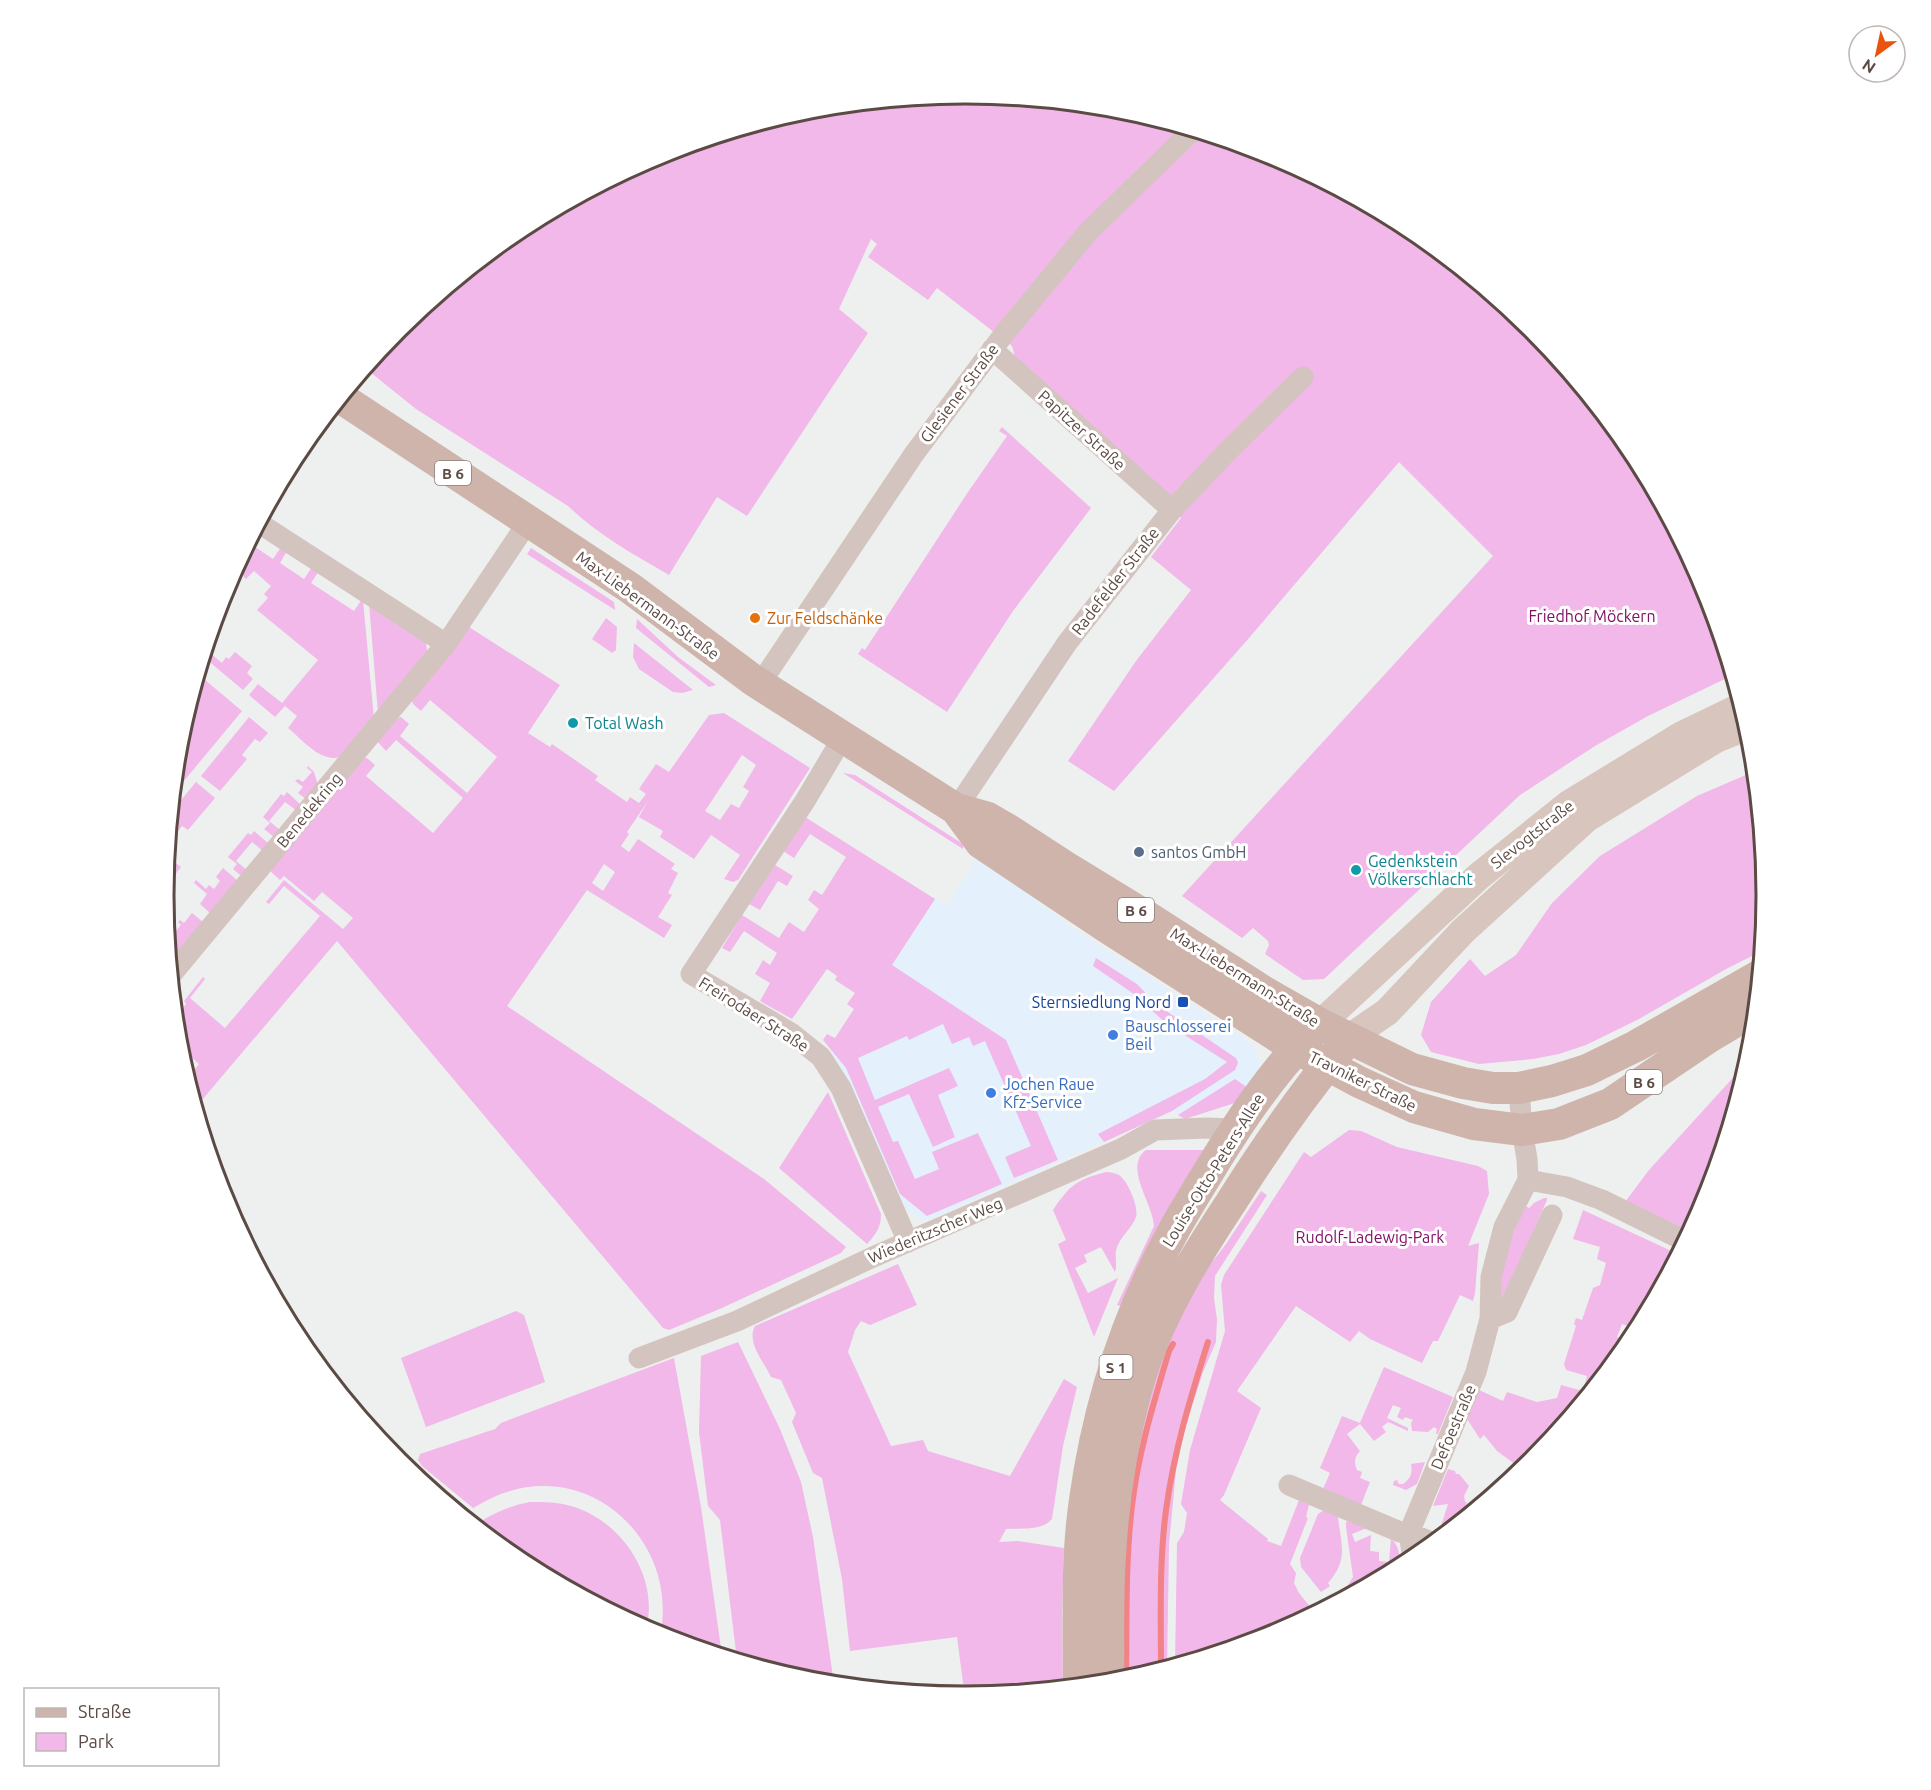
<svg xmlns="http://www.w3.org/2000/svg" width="1931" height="1790" font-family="Ubuntu,sans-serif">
  <rect width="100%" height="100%" fill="#edf0ef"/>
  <path fill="#e4f1fd" d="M 979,856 L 1071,927 L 1242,1036 L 1251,1044 L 1257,1053 L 1260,1063 L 1259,1075 L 1251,1090 L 1185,1119 L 1172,1111 L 931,1219 L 920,1219 L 903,1208 L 829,1055 L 844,1040 L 935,899 L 947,906 Z"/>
  <path fill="#f1b8e9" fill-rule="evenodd" d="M 966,93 L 1122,108 L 1273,154 L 1411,228 L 1533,328 L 1633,450 L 1707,588 L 1733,675 L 1648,716 L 1595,746 L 1520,795 L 1324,979 L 1303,980 L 1265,954 L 1269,945 L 1268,941 L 1253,928 L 1242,938 L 1182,896 L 1493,556 L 1399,462 L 1249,638 L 1114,791 L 1068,761 L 1136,661 L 1191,590 L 1151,557 L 1181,518 L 1147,481 L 1016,360 L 1012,346 L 937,288 L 928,300 L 868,257 L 877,244 L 871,239 L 839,309 L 868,333 L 747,516 L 717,497 L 669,575 C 633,554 598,535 568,506 L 416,409 L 365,368 L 399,328 L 520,228 L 659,154 L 809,108 Z
    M 1002,427 L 1091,508 L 1013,611 L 947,712 L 858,654 L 862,648 L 865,650 L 968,492 L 1007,436 L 999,431 Z
    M 249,543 L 273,559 L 281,547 L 287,551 L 280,563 L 304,579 L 312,567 L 319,571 L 311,583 L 354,611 L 362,599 L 363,600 L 374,719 L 343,756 C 322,765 303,740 288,728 L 297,716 L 285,706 L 275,717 L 249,695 L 258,684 L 282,703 L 318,660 L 257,610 L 268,598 L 264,594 L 271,586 L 254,571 L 246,579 L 243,576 L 231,590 L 226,585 Z
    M 531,548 L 614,602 L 615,610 L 527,554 Z
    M 369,603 L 426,641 L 427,652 L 378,713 Z
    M 606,618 L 617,627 L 616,650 L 612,653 L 592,639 Z
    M 637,619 L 678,657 L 716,685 L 709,687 L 636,628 Z
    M 469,627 L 560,685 L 528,733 L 550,747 L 552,744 L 598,776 L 595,780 L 627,802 L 630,797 L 639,803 L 646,794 L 639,789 L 656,764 L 669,772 L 709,715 L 724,713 L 810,768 L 738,880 L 733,882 L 724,879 L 740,855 L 711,835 L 694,859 L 660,837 L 663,831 L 639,817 L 648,801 L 627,832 L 629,834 L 621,846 L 629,852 L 638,839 L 675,864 L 671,869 L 678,873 L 668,893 L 672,895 L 658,917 L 672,925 L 664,938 L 587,890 L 507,1006 L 764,1179 L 846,1247 L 841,1253 L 722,1308 L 669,1330 L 663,1328 L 337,941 L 196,1107 L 187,1079 L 199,1064 L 178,1046 L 176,1018 L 186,1004 L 184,1001 L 203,977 L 205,979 L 190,998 L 225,1028 L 320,916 L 284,886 L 269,904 L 266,902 L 284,880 L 343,929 L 353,918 L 322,892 L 314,901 L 284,876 L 280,880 L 269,870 L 363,758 L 367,758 L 375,765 L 366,776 L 433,833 L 463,798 L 396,740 L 386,751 L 377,741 L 396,718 L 401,717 L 409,724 L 400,736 L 467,793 L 497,757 L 430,700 L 421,711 L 413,704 L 412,700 ZM 742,755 L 756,765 L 743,787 L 749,791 L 739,808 L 731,804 L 720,820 L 705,811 ZM 604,864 L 615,872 L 603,891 L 592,883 Z
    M 634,643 L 693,690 L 682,693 L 673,692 L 639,669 L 633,657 Z
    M 235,652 L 252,666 L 247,673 L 253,679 L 243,690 L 206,659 L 210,653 L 222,663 L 226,657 L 229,659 Z
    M 198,674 L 242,711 L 174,793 L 179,738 Z
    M 249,717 L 268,733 L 260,742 L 255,739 L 242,755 L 247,759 L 220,791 L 201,776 Z
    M 308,766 L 314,772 L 318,785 L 306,799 L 298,793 L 303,787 L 295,781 L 298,779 L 303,782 L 312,772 L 307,768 Z
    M 1755,771 L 1767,895 L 1762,951 L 1726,969 L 1639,1019 L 1586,1045 L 1559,1054 L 1533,1059 L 1479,1064 L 1431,1052 L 1421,1035 L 1431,1002 L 1470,959 L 1485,976 L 1516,955 L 1552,903 L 1600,856 L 1697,796 Z
    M 843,773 L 855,775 L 963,844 L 963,849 Z
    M 196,782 L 215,798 L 188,830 L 182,826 L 170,841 L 175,846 L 167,855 L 172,811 Z
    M 287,792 L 301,805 L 297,811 L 285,802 L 269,821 L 280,830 L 274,837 L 264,829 L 270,823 L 263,817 L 281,794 L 284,796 Z
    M 805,817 L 935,899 L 892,965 L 1006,1040 L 1058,1160 L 1014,1178 L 1005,1157 L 1031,1146 L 985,1041 L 973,1046 L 969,1037 L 952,1044 L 943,1024 L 909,1040 L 907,1036 L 858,1058 L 875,1100 L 949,1068 L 958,1086 L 938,1095 L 955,1137 L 933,1147 L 909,1094 L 878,1107 L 893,1142 L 898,1141 L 915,1179 L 939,1169 L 932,1152 L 978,1133 L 1002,1184 L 927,1216 L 900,1194 L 846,1068 L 823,1040 L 827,1034 L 835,1038 L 854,1009 L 847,1004 L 855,993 L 835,980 L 837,976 L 827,969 L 792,1019 L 760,1001 L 770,983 L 755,974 L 763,960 L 770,965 L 777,953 L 744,931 L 730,952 L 722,948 L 742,915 L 779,938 L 789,922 L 804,932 L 819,909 L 808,900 L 814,890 L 822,895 L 846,857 L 810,834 L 794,858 L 783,851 Z
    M 254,831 L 269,844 L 263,851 L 252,842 L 236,861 L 247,870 L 244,874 L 240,875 L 233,869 L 237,864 L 228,857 L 248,833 L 251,835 Z
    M 167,856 L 181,867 L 170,881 L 165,877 Z
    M 775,865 L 793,876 L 787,886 L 778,881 L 760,910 L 749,904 Z
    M 223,868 L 238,881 L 210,913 L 200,904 L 207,894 L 194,883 L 196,880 L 206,889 L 209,885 L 214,889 L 220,881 L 216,877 Z
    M 192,913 L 203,922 L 178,952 L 168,945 L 167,935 L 171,931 L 174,933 L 181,925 L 178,922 L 180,920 L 184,923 Z
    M 1096,958 L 1137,984 L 1156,1004 L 1236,1058 L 1238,1063 L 1235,1070 L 1172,1111 L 1104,1142 L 1098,1134 L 1205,1079 L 1227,1062 L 1167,1024 L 1131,992 L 1093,966 Z
    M 1750,1059 L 1706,1202 L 1690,1233 L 1625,1202 L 1649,1170 Z
    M 1235,1079 L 1251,1090 L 1244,1100 L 1185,1119 L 1178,1115 Z
    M 828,1092 L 881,1214 C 881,1228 876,1234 867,1244 L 779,1168 Z
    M 1349,1130 L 1361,1131 L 1397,1147 L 1478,1166 L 1487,1171 L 1489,1194 L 1468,1246 L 1479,1243 L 1475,1293 L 1473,1301 L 1460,1295 L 1438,1341 L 1433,1341 L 1422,1363 L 1370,1339 L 1359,1331 L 1350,1342 L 1296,1306 L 1237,1391 L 1261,1408 L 1224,1495 L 1220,1500 L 1268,1539 L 1267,1541 L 1281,1546 L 1299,1500 L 1309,1505 L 1306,1517 L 1308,1518 L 1290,1564 L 1296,1573 L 1294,1583 L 1299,1593 L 1315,1613 L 1272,1636 L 1175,1666 L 1177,1543 L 1184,1532 L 1187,1513 L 1181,1504 L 1190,1450 L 1225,1331 L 1221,1285 L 1224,1275 L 1304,1152 L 1311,1157 Z
    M 1146,1150 L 1210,1150 L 1126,1308 L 1117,1305 L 1154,1226 C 1153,1203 1123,1167 1146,1150 Z
    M 1106,1172 C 1110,1172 1115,1173 1119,1175 C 1128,1181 1139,1207 1136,1217 C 1132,1228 1122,1235 1118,1245 C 1113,1255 1118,1262 1115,1272 L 1101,1247 L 1084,1255 L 1087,1262 L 1075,1268 L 1088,1293 L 1118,1278 L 1094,1337 L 1058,1244 L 1066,1240 L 1053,1210 C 1070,1185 1076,1180 1106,1172 Z
    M 1261,1191 L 1267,1195 L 1215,1276 L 1214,1298 L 1217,1319 L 1216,1342 L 1203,1372 L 1185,1428 L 1176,1470 L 1169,1545 L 1167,1668 L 1122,1682 L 1124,1506 L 1159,1354 L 1193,1287 L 1226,1244 Z
    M 1544,1198 L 1547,1198 L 1547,1200 L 1500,1306 L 1497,1280 L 1523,1204 L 1529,1208 L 1534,1203 Z
    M 1583,1210 L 1678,1254 L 1664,1281 L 1661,1280 L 1651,1306 L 1632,1341 L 1532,1462 L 1523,1470 L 1497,1451 L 1484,1435 L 1480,1439 L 1467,1419 L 1479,1390 L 1503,1401 L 1507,1392 L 1537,1402 L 1557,1398 L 1561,1385 L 1583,1391 L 1587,1376 L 1566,1370 L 1564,1364 L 1576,1326 L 1574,1324 L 1576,1318 L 1582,1320 L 1593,1288 L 1600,1285 L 1606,1263 L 1597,1259 L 1600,1247 L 1573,1239 ZM 1622,1324 L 1633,1328 L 1627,1341 L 1617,1337 Z
    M 898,1264 L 917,1305 L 870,1325 L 861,1321 L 855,1330 L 848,1352 L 891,1446 L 923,1440 L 928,1451 L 1010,1476 L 1064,1379 L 1077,1387 L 1063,1446 L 1052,1519 C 1042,1531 1021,1528 1006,1529 L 999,1542 L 1018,1541 L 1064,1548 L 1062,1610 L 1063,1687 L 965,1697 L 957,1637 L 850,1651 L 842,1579 L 822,1478 L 813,1473 L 792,1422 L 796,1413 L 781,1380 L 771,1377 C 764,1362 746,1342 755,1326 Z
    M 516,1311 L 524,1315 L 545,1382 L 426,1427 L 401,1358 Z
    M 738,1342 L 780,1429 L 801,1482 L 813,1537 L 834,1684 L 809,1682 L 737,1660 L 720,1520 L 708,1506 L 699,1432 L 701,1356 Z
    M 674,1358 L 701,1507 L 722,1655 L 660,1636 C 679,1546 597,1463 507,1492 C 494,1496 484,1502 473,1508 L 422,1466 L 418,1460 L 420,1454 L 495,1429 L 501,1423 Z
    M 1384,1367 L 1453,1397 L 1438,1434 L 1436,1434 L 1437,1429 L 1434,1427 L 1428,1432 L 1412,1431 L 1411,1423 L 1413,1420 L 1405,1417 L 1403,1420 L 1397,1417 L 1401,1408 L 1393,1405 L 1387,1418 L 1408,1428 L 1408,1431 L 1388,1422 L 1382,1427 L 1386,1432 L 1374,1441 L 1360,1424 L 1347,1434 L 1360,1451 C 1354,1457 1354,1463 1357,1470 L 1362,1472 L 1360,1478 L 1370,1482 L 1361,1505 L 1323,1489 L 1330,1473 L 1320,1468 L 1342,1416 L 1360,1423 Z
    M 1425,1462 L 1417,1484 L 1406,1490 L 1393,1485 L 1394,1481 L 1397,1480 L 1399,1484 L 1403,1484 C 1410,1479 1413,1474 1411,1464 Z
    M 1448,1469 L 1455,1471 L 1456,1474 L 1459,1474 L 1469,1486 L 1464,1496 L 1465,1502 L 1467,1502 L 1459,1522 L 1451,1529 L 1441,1526 L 1448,1504 L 1433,1506 Z
    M 418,1471 L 437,1486 L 433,1490 L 414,1475 Z
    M 441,1490 L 468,1512 L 463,1515 L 438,1494 Z
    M 530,1502 C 544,1502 558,1502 571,1506 C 621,1520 660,1577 646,1629 L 520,1562 L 475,1525 C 493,1513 509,1506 530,1502 Z
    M 1324,1510 L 1338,1517 C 1341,1545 1349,1559 1328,1583 L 1330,1586 L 1321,1592 L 1301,1567 L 1300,1558 L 1318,1514 Z
    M 1348,1521 L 1367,1528 L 1352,1534 L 1355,1542 L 1371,1535 L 1370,1551 L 1379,1552 L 1379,1561 L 1389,1562 L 1391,1539 C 1400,1546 1399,1556 1401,1567 L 1350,1594 L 1346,1588 L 1353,1577 L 1346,1527 L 1346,1522 Z"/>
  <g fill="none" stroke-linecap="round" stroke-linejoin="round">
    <path stroke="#f18286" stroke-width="6" d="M 1161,1670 C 1161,1617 1159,1563 1166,1510 C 1174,1451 1190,1399 1208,1342
      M 1126,1680 C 1127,1622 1125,1564 1132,1506 C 1138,1453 1154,1402 1169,1351 L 1173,1344"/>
    <path stroke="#d4c4bf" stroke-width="21" d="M 992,349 L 1172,510
      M 259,523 L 446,644
      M 760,684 L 914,454 L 1004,334 L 1088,232 L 1193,130
      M 843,737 L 805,801 L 691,974 L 791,1033 L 821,1057 L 841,1088 L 908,1242
      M 956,809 L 1067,643 L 1172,510 L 1225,454 L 1303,377
      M 171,975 L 446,644 L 528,522
      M 1519,1088 L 1522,1130 L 1527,1159 L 1528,1180
      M 1528,1180 L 1567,1187 L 1602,1200 L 1685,1241
      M 1490,1319 L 1507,1312 L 1552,1215
      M 639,1358 L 737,1321 L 873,1257 L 1121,1149 L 1155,1130 L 1207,1128 L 1235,1129
      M 1289,1485 L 1400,1532 L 1409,1533 L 1434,1543
      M 1413,1560 L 1409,1533 L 1476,1372 L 1490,1319 L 1491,1277 L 1504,1227 L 1528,1180"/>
    <path stroke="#d8c5be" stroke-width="28" d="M 1320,1024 L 1479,876 L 1569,804 L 1682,735 L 1742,706
      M 1349,1038 L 1387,1012 L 1463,931 L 1587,818 L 1716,739 L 1748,726"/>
    <path stroke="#ceb4ab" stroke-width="32" d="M 341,398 L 630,588 L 753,680 L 956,809 L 988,818 L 1007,829 L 1067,868 L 1152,920 L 1264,992 L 1320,1024 L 1412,1069 L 1463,1083 L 1493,1088 L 1519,1088 L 1552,1081 L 1587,1070 L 1636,1046 L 1759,976
      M 956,809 L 981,843 L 1108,928 L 1296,1048 L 1359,1082 L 1414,1107 L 1474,1124 L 1522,1130 L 1559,1124 L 1610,1104 L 1709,1037 L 1756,1009
      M 1108,1683 C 1109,1641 1107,1598 1110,1556 C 1113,1502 1121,1447 1135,1394 C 1153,1325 1191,1263 1230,1204 C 1264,1150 1300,1098 1341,1048
      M 1079,1686 C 1079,1624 1076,1561 1085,1500 C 1098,1406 1128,1313 1174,1230 C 1185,1210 1197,1191 1209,1171 C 1239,1122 1271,1074 1311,1033"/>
  </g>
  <circle fill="#e8710a" stroke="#fff" stroke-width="2" cx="755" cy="618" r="6"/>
  <g fill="#0f9aa8" stroke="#fff" stroke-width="2">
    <circle cx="573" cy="723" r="6"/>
    <circle cx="1356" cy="870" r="6"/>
  </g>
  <circle fill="#5c6f8a" stroke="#fff" stroke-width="2" cx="1139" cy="852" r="6"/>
  <rect fill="#1a4fb4" stroke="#fff" stroke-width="2" x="1177" y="996" width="12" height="12" rx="3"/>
  <g fill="#3f7fe0" stroke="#fff" stroke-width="2">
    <circle cx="1113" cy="1035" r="6"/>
    <circle cx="991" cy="1093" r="6"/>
  </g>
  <g text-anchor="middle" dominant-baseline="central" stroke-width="6" stroke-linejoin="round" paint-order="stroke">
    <g fill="#fff" stroke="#8d807c" stroke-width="1.5">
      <rect x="435" y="461" width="36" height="24" rx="4.5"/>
      <rect x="1118" y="898" width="36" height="24" rx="4.5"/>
      <rect x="1626" y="1070" width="36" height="24" rx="4.5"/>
      <rect x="1099.5" y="1355" width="33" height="24" rx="4.5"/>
    </g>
    <g font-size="15" font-weight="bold" fill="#5c4a44">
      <text x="453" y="473">B 6</text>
      <text x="1136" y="910">B 6</text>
      <text x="1644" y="1082">B 6</text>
      <text x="1116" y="1367">S 1</text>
    </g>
    <g font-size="16" fill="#5c4a44" stroke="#fff">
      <text transform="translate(959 393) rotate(-53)">Glesiener Straße</text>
      <text transform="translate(1082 430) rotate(42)">Papitzer Straße</text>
      <text transform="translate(1115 581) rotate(-52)">Radefelder Straße</text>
      <text transform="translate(648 605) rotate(36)">Max-Liebermann-Straße</text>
      <text transform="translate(309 810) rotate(-50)">Benedekring</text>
      <text transform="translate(1532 834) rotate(-38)">Slevogtstraße</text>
      <text transform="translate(1245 977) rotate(32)">Max-Liebermann-Straße</text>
      <text transform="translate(754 1014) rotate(32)">Freirodaer Straße</text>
      <text transform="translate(1363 1081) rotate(26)">Travniker Straße</text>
      <text transform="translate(1213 1170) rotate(-58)">Louise-Otto-Peters-Allee</text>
      <text transform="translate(935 1230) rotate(-23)">Wiederitzscher Weg</text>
      <text transform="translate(1453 1427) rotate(-67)">Defoestraße</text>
    </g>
    <g font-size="16" fill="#821165" stroke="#fff">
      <text x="1592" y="616">Friedhof Möckern</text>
      <text x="1370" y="1237">Rudolf-Ladewig-Park</text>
    </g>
    <g font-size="16" fill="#c56008" stroke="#fff" text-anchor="start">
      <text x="767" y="618">Zur Feldschänke</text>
    </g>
    <g font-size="16" fill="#0d838f" stroke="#fff" text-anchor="start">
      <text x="585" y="723">Total Wash</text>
      <text x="1368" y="861">Gedenkstein<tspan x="1368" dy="18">Völkerschlacht</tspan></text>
    </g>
    <g font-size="16" fill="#4e5e75" stroke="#fff" text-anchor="start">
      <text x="1151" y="852">santos GmbH</text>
    </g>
    <g font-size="16" fill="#164399" stroke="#fff" text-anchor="end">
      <text x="1171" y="1002">Sternsiedlung Nord</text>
    </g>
    <g font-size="16" fill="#366cbe" stroke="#fff" text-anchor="start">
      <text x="1125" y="1026">Bauschlosserei<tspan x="1125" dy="18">Beil</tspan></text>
      <text x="1003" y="1084">Jochen Raue<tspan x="1003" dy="18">Kfz-Service</tspan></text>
    </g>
  </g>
  <path d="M0 0H1931V1790H0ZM174 895a791 791 0 1 1 1582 0a791 791 0 1 1-1582 0Z" fill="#fff" fill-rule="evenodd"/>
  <path fill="none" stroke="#5c4a44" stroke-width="3" d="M174 895a791 791 0 1 1 1582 0a791 791 0 1 1-1582 0Z"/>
  <rect x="24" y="1688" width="195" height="78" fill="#ffffff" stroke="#beb7b4" stroke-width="1.5"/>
  <rect x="36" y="1708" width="30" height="9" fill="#ceb4ab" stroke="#beb7b4" stroke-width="1.5"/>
  <text x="78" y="1718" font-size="18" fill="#5c4a44">Straße</text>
  <rect x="36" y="1733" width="30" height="18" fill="#f1b8e9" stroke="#beb7b4" stroke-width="1.5"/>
  <text x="78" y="1748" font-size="18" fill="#5c4a44">Park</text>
  <g transform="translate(1877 54) rotate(213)"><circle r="28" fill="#ffffff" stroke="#beb7b4" stroke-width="1.5"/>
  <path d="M0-4.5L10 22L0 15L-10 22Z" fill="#ea530d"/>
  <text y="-9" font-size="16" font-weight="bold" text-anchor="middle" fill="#5c4a44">N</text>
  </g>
</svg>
